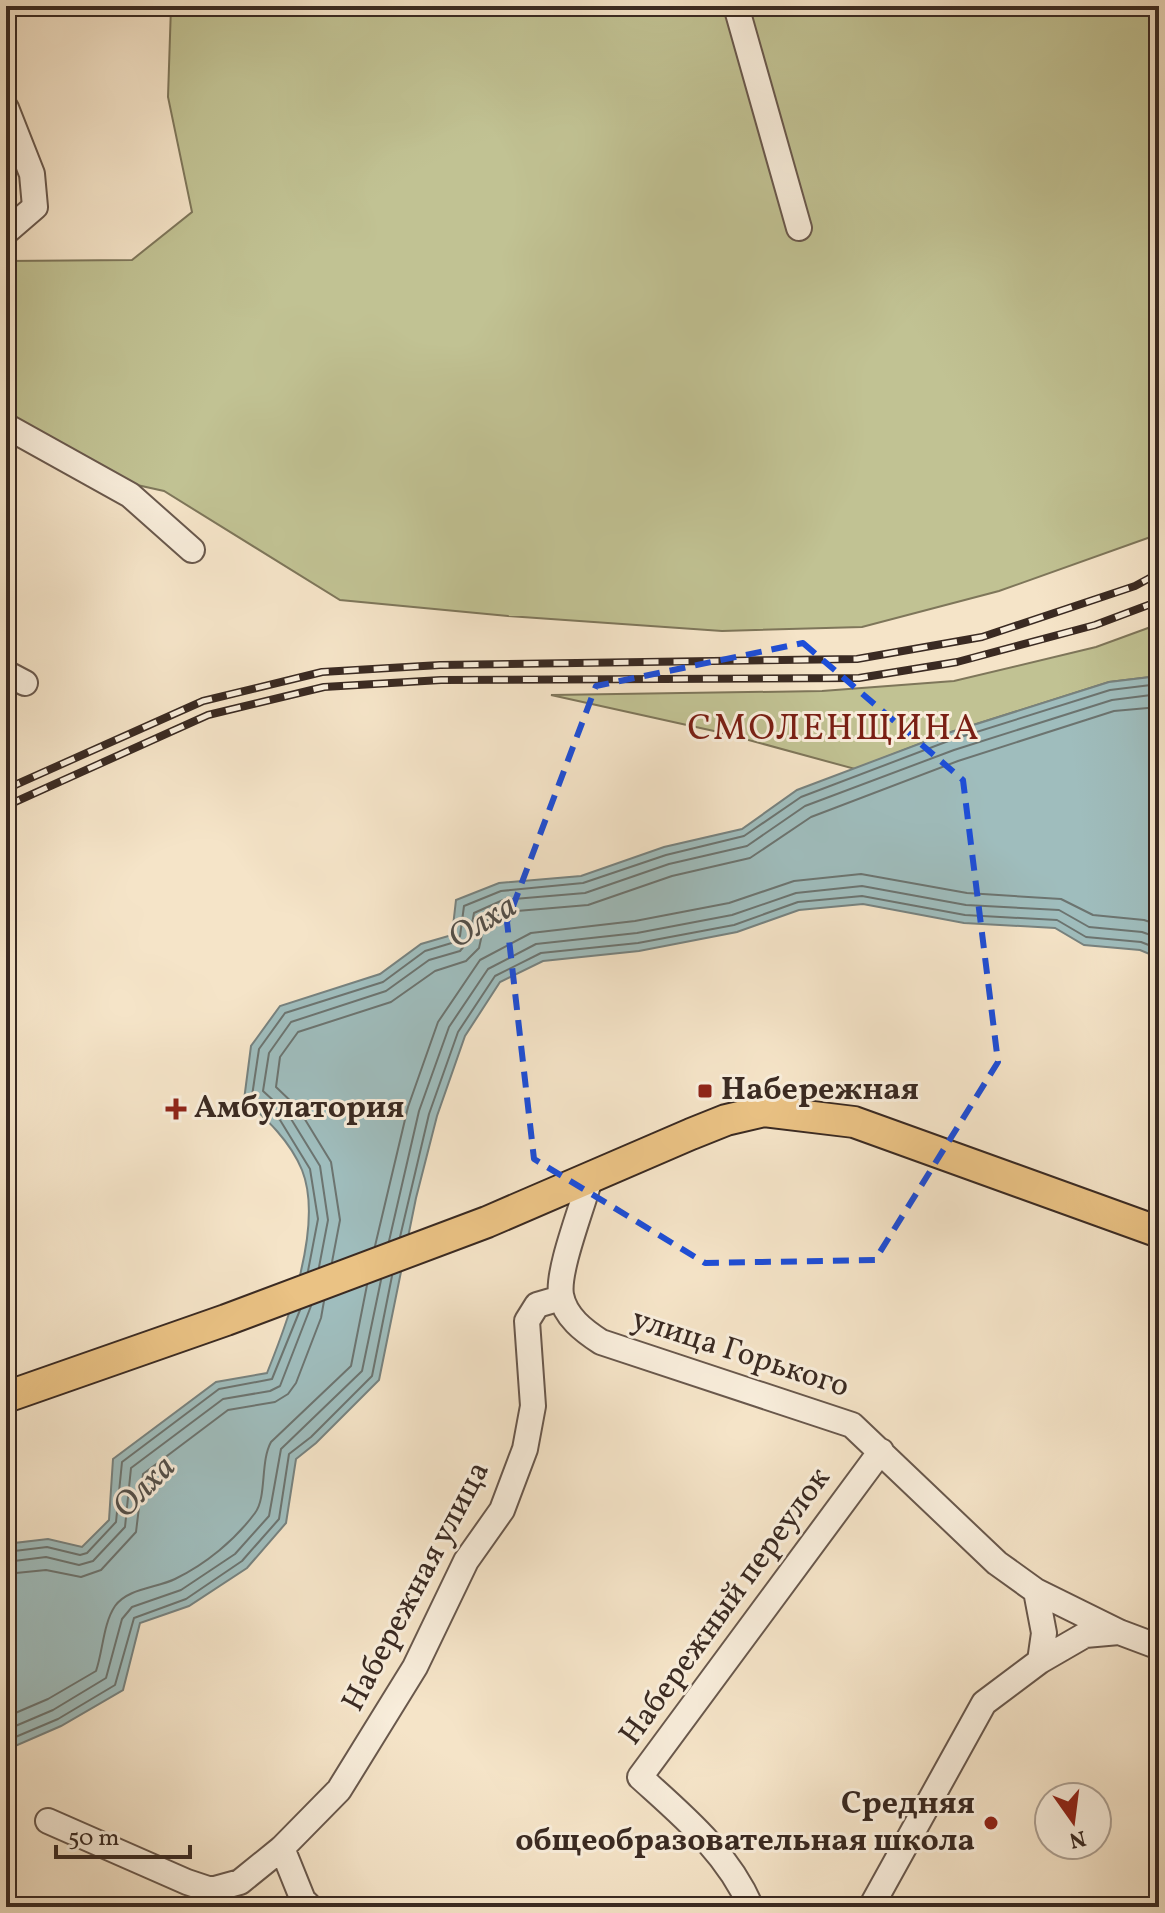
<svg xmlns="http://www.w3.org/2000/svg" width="1165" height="1913" font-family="Vollkorn,serif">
  <rect width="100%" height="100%" fill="#f5e4c8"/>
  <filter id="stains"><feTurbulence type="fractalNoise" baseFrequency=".0025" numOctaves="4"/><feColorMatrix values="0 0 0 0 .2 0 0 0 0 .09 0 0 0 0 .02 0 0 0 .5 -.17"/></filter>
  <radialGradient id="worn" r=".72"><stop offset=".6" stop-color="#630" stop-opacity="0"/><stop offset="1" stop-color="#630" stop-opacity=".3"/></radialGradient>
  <path fill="#c1c293" stroke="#7e765a" stroke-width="2" d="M 171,6 L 1159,6 L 1159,534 L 999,591 L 862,627 L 722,631 L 508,616 L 340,600 L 164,491 L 74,471 L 6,423 L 6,261 L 132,260 L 192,212 L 168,97 Z
    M 1159,624 L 1159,676 L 1109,682 L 948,733 L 855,769 L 723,733 L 551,695 L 822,691 L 954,681 L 1096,647 Z"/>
  <path fill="#9fbdbd" stroke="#77827f" stroke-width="2" d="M 1159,676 L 1159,958 L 1140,950 L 1084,945 L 1055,928 L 964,923 L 863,904 L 799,910 L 737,932 L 639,951 L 543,961 L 500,982 L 465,1036 L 437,1116 L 416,1198 L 379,1380 L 316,1443 L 296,1459 L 286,1523 L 247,1568 L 189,1606 L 140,1623 L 123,1690 L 61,1726 L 6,1750 L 6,1544 L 48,1539 L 82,1547 L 109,1520 L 113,1459 L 216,1382 L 267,1373 C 288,1321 324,1225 302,1170 C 290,1141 267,1119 244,1100 L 251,1046 L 280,1006 L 380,974 L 421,944 L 452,935 L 456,900 L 499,883 L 581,876 L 664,847 L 742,829 L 797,790 L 948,733 L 1109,682 Z"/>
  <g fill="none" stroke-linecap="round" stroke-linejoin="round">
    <path stroke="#6c7470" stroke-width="2" d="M 400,1237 L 429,1114 L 458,1032 L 495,976 L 541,953 L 638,943 L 734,925 L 798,902 L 862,896 L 965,915 L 1057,920 L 1086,937 L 1141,942 L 1159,949
      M 389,1241 L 419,1111 L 449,1027 L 488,969 L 536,944 L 637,933 L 732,915 L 796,893 L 862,886 L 966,905 L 1059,910 L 1089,927 L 1142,932 L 1159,938
      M 375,1246 L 408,1107 L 438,1022 L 480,960 L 531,933 L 635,921 L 729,903 L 794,881 L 861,874 L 967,893 L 1061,899 L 1093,915 L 1144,920 L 1159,925
      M 332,1262 L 340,1220 L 331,1162 L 298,1108 L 276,1087 L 280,1057 L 298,1032 L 391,1002 L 435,971 L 466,961 L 479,948 L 485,921 L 506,912 L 588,905 L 672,876 L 750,858 L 811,817 L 958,761 L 1114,711 L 1159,707
      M 319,1267 L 328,1220 L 320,1166 L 288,1114 L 263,1091 L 269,1053 L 291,1022 L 386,991 L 429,960 L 460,951 L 469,940 L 474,913 L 503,900 L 585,893 L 669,864 L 747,846 L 805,806 L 954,750 L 1112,700 L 1159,694
      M 308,1271 L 318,1219 L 310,1169 L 280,1120 L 252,1096 L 259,1049 L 285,1013 L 383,982 L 425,951 L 455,942 L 460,936 L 464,906 L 501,891 L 583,883 L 666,855 L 744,836 L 801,797 L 951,740 L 1110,690 L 1159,684
      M 6,1552 L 47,1547 L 80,1555 L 87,1553 L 116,1522 L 122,1462 L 219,1389 L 272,1379 L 300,1310
      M 6,1562 L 46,1557 L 79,1565 L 93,1561 L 125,1527 L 131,1468 L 223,1399 L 270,1391 L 280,1386 L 311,1306
      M 6,1574 L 46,1570 L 81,1577 L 101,1570 L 136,1532 L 143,1474 L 228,1410 L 275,1402 L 288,1394 L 296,1383 L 321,1318 L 324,1301
      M 6,1717 L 48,1699 L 96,1671 C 103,1651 103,1624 115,1606 C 128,1588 157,1588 175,1579 C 206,1564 235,1540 255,1513 C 267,1497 260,1462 271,1442 L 351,1366 L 367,1285
      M 6,1730 L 53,1710 L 106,1678 L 122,1619 L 132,1607 L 181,1590 L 235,1554 L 269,1516 L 281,1449 L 362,1371 L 381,1280
      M 6,1741 L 58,1719 L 115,1685 L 134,1618 L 186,1599 L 242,1561 L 279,1519 L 289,1454 L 311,1437 L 372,1376 L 392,1276"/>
    <g stroke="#69584c" stroke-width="28">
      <path id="minor" d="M 736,6 L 799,228
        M 6,108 L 32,174 L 35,207 L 6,232
        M 6,426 L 130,495 L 192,550
        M 6,673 L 25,683
        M 590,1178 C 583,1206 557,1270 561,1295 C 565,1317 584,1331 601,1342 L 852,1425 L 997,1563 L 1036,1591 L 1119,1632 L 1159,1647
        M 1036,1591 L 1044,1633 L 1040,1661
        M 48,1821 L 187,1882 L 211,1890 L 240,1882 L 282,1848 L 339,1790 L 415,1667 L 466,1561 L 502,1510 L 525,1449 L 533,1406 L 527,1321 L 537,1305 L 561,1298
        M 282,1848 L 303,1900 L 310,1907
        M 751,1907 C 727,1852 683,1816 640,1777 L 881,1451
        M 871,1907 L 984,1703 L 1040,1661 L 1085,1635 L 1119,1632"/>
    </g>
    <g stroke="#3a2a22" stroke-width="34">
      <path id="major" d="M 6,1397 L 226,1320 L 487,1222 L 691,1134 L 726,1120 L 764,1111 L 854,1122 L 1159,1232"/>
    </g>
    <use href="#minor" stroke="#f8eddb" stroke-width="24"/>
    <use href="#major" stroke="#eac284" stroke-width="30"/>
    <g stroke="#3a2a22" stroke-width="8">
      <path id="rail" d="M 6,789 L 203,701 L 322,672 L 440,665 L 857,659 L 982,637 L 1135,586 L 1159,573
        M 6,806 L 208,715 L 324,687 L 441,680 L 859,678 L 957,662 L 1095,625 L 1159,601"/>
    </g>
    <use href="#rail" stroke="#f8eddb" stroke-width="5" stroke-dasharray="15" stroke-linecap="butt"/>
  </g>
  <path fill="none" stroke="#1d4ed8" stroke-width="6" stroke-dasharray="16 10" stroke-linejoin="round" d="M 803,643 L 963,780 L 998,1062 L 875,1260 L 705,1263 L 534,1159 L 507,922 L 596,686 Z"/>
  <g fill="#8f2418" stroke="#f8eddb" stroke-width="3">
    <rect x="697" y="1083" width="16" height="16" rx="4"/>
    <path d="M172 1097h8v8h8v8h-8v8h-8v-8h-8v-8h8z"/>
    <circle cx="991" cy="1823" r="8"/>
  </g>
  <g text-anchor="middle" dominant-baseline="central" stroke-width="6" stroke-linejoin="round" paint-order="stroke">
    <g font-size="32" font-weight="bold" fill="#3a2a22" stroke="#f8eddb" text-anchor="start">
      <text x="721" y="1091">Набережная</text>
      <text x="194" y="1109">Амбулатория</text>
      <text x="975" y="1805" text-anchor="end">Средняя<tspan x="975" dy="37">общеобразовательная школа</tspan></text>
    </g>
    <g font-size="32" fill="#3a2a22" stroke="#f8eddb">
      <text transform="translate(740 1354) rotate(18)">улица Горького</text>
      <text transform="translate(417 1587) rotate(-62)">Набережная улица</text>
      <text transform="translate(726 1607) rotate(-54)">Набережный переулок</text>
    </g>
    <g font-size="34" font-style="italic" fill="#534f49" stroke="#f8eddb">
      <text transform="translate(483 923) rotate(-31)">Олха</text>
      <text transform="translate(145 1488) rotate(-45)">Олха</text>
    </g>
    <g font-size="36" letter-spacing="2" fill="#7a1f14" stroke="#f8eddb">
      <text x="834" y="730">СМОЛЕНЩИНА</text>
    </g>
  </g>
  <rect width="1165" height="1913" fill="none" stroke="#f5e4c8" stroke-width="32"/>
  <rect x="8" y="8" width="1149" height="1897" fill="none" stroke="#3a2a22" stroke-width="4"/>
  <rect x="16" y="16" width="1133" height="1881" fill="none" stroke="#3a2a22" stroke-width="2"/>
  <g transform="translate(1073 1821) rotate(166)"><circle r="38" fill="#f8eddb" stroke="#ac9f91" stroke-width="2"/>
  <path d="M0-6L14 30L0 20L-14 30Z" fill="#8f2418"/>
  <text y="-12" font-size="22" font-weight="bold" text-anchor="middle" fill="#3a2a22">N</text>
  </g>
  <path d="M56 1845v12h134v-12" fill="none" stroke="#3a2a22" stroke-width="4"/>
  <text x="68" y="1845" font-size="24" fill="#3a2a22" stroke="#f8eddb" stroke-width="6" paint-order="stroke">50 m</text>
  <rect width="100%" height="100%" filter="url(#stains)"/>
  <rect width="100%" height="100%" fill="url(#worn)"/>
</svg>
